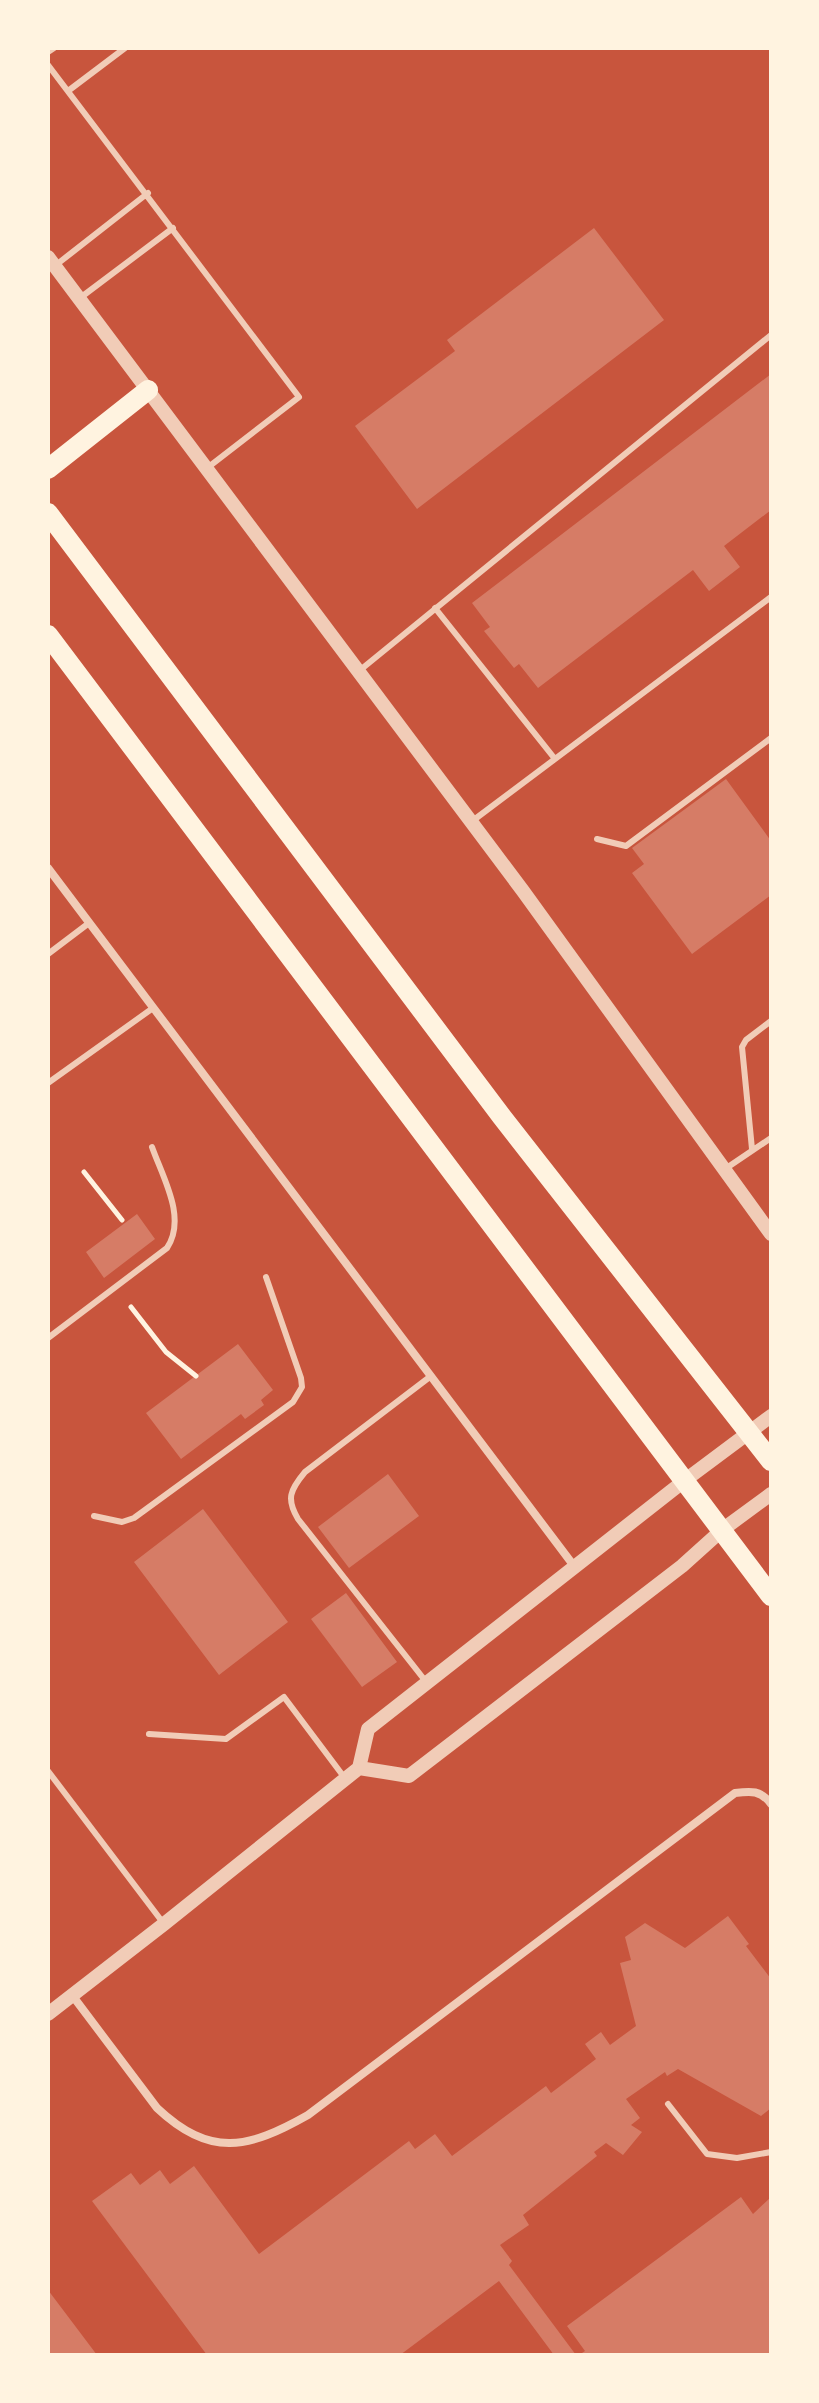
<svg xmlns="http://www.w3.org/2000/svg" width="819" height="2403" font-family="Raleway,sans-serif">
  <rect width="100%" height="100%" fill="#c8553d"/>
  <path fill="#d67c66" d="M 594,228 L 664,320 L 417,509 L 355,426 L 455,351 L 447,340 Z
    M 771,374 L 771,510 L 724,546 L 740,567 L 709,591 L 693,570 L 538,688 L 519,664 L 514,668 L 484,631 L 490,627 L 472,603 Z
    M 726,779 L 771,841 L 771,895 L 692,954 L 632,873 L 644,864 L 632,848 Z
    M 137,1214 L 155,1239 L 104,1278 L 86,1252 Z
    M 238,1344 L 273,1390 L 261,1400 L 264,1405 L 245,1419 L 241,1414 L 181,1459 L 146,1413 Z
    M 388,1474 L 419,1516 L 349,1568 L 318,1527 Z
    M 203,1509 L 288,1622 L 219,1675 L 134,1562 Z
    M 346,1593 L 397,1662 L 362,1687 L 311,1619 Z
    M 728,1916 L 749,1944 L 746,1946 L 771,1979 L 771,2108 L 761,2116 L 678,2069 L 667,2076 L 665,2072 L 626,2099 L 640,2118 L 631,2125 L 642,2132 L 623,2155 L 606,2143 L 594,2152 L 597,2156 L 523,2215 L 529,2225 L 500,2245 L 512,2261 L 509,2265 L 576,2355 L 554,2355 L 499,2281 L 400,2355 L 207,2355 L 92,2201 L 131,2173 L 140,2185 L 160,2170 L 170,2184 L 194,2166 L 259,2254 L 409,2141 L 415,2149 L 435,2134 L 452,2156 L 546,2086 L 551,2093 L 596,2059 L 585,2044 L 601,2032 L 610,2045 L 636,2026 L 620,1963 L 631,1960 L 625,1937 L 645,1923 L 685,1948 Z
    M 741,2197 L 753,2214 L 771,2197 L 771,2355 L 579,2355 L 585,2351 L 567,2326 Z
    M 48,2290 L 97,2355 L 48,2355 Z"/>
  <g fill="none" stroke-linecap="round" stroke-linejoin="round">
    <path stroke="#fff3e0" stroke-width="5" d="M 84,1172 L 122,1220
      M 131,1307 L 166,1352 L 196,1376"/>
    <path stroke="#f1ccb7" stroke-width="6" d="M 48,52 L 54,48
      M 48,65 L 299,397 L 207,468
      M 68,91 L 125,48
      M 56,265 L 148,193
      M 80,298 L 173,228
      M 435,608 L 555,759
      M 359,671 L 771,335
      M 471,822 L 771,597
      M 597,839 L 626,846 L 771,738
      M 48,954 L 89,923
      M 48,1083 L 153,1008
      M 752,1149 L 742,1047 L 746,1040 L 771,1021
      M 725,1169 L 771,1138
      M 48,1338 L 167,1248 C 187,1218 163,1178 152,1147
      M 94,1516 L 122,1522 L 134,1518 L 293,1402 L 302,1387 L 301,1378 L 266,1277
      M 427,1683 L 298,1519 C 286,1499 290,1490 305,1472 L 431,1376
      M 149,1734 L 226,1739 L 284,1697 L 344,1777
      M 48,1771 L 164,1924
      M 668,2104 L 707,2154 L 737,2158 L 771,2152"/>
    <path stroke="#f1ccb7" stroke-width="8" d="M 48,868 L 574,1566
      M 72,1995 L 157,2108 C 210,2158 248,2149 308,2115 L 735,1793 C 751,1791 761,1790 771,1804"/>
    <path stroke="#f1ccb7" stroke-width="14" d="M 48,257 L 523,891 L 771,1234
      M 359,1768 L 409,1776 L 682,1566 L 722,1530 L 771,1494
      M 48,2014 L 164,1924 L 359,1768 L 368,1729 L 684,1481 L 771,1416"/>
    <path stroke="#fff3e0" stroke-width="20" d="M 48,469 L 148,390
      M 48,513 L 502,1117 L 771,1461
      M 48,635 L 771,1596"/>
  </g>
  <rect width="819" height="2403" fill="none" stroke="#fff3e0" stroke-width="100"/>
</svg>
